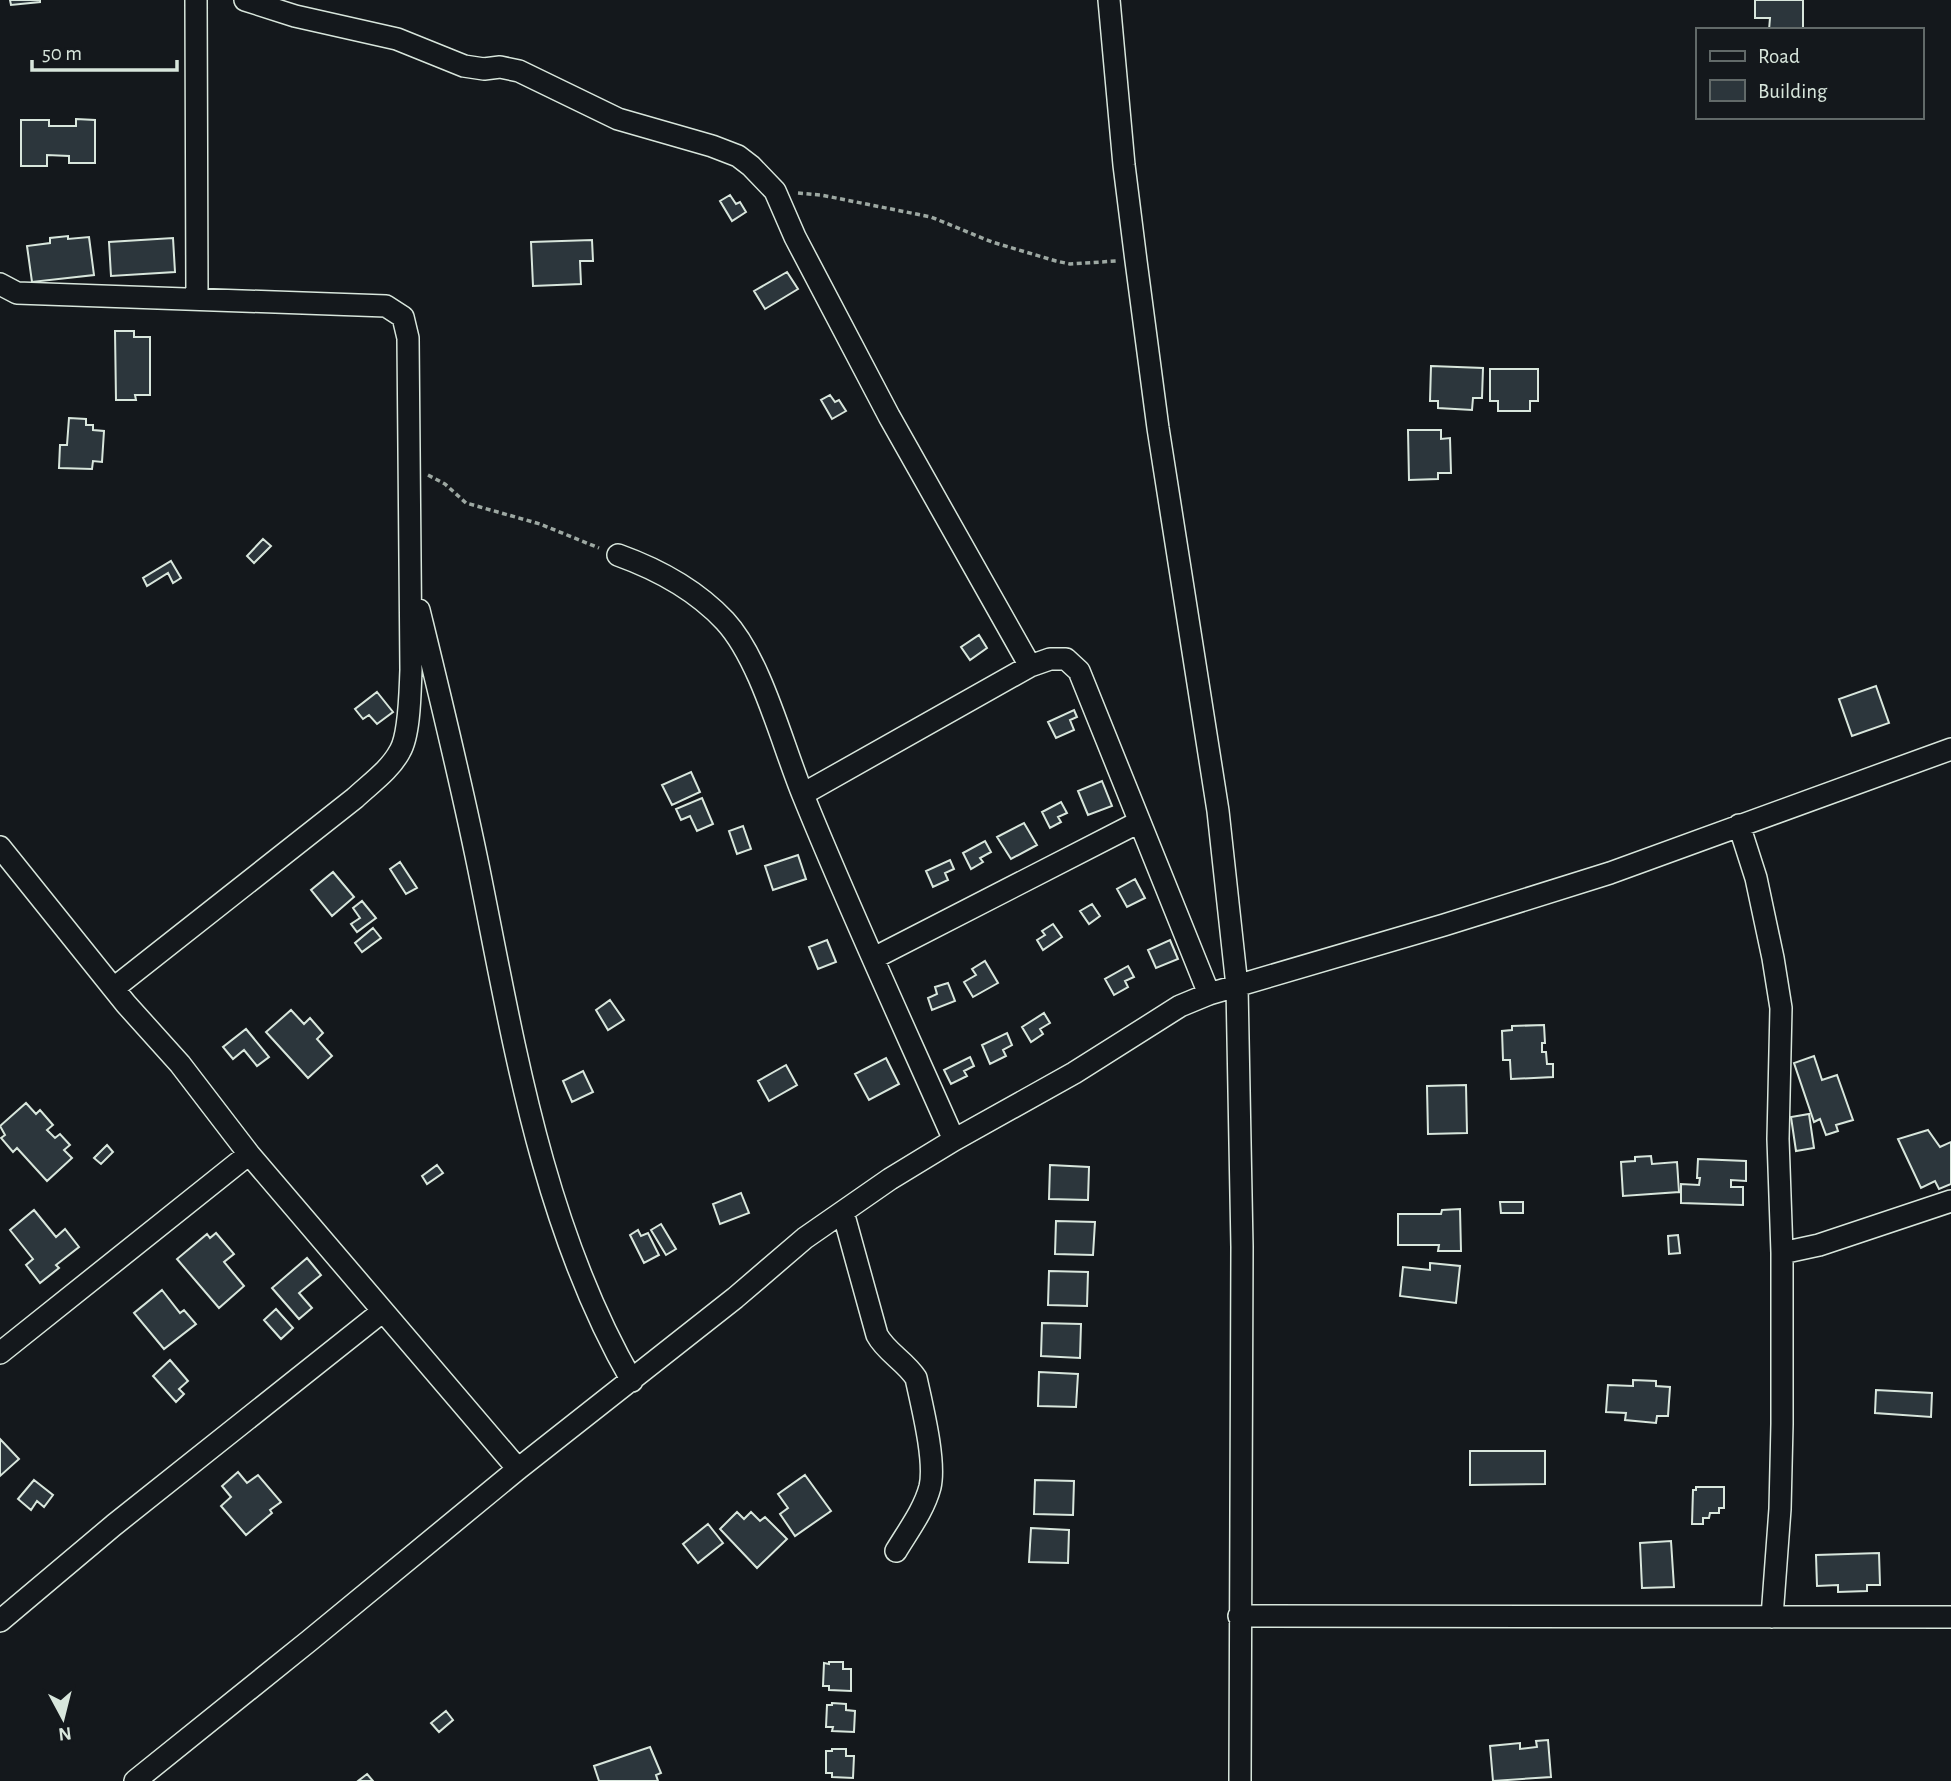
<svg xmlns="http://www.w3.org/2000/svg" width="1951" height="1781" font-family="'Alegreya Sans',sans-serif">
  <rect width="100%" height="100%" fill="#14181c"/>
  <path fill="#2c363c" stroke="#d8e6dc" stroke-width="2" d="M 10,0 L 40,0 L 40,2 L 11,5 Z
    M 1755,0 L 1803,0 L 1803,30 L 1769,30 L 1770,18 L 1755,18 Z
    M 76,119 L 95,120 L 95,163 L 69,163 L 69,156 L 47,155 L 47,166 L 21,166 L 21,120 L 49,120 L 49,126 L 76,126 Z
    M 730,195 L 736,204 L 740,202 L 746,212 L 732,221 L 720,201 Z
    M 68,236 L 68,239 L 89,237 L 94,275 L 32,282 L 27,246 L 50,243 L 50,238 Z
    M 173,238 L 175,272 L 111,276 L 109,242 Z
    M 592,240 L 593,261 L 580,261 L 581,284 L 533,286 L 531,242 Z
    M 787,272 L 798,289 L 765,309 L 754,291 Z
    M 115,331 L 134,331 L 134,337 L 150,337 L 150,395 L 135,395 L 136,400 L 116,400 Z
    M 1431,366 L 1483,368 L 1482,398 L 1473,398 L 1472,410 L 1438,408 L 1438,401 L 1430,401 Z
    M 1490,369 L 1538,369 L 1538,401 L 1530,401 L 1530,411 L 1498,411 L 1498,401 L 1490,401 Z
    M 830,395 L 835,402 L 839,400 L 846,411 L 832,419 L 821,400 Z
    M 69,418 L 86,419 L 86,425 L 93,425 L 93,430 L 104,431 L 102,462 L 93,461 L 92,469 L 59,468 L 60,445 L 67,445 Z
    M 1408,430 L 1441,430 L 1441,439 L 1450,438 L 1451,473 L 1438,473 L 1438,479 L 1409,480 Z
    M 263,539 L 271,546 L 254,563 L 247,556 Z
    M 171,561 L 181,578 L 173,583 L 168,573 L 147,586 L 143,578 Z
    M 979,635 L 987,648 L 970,660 L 961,647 Z
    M 1876,686 L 1889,723 L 1852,736 L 1839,699 Z
    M 377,692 L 393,712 L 377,724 L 369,715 L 363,719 L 355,709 Z
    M 1074,710 L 1077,717 L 1070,720 L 1074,730 L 1056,738 L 1048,722 Z
    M 691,772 L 700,792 L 672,805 L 662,785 Z
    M 1102,781 L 1112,806 L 1088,815 L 1078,791 Z
    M 702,798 L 713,824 L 697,831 L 690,816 L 681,820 L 676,809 Z
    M 1061,802 L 1067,813 L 1058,817 L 1061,822 L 1050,828 L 1042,812 Z
    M 1024,823 L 1037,845 L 1011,859 L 997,837 Z
    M 743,826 L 751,849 L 737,854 L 729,831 Z
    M 985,841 L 991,852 L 980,858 L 983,862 L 971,869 L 963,853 Z
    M 798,855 L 806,879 L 773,890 L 765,866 Z
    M 950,860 L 954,869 L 945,873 L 948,880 L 933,887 L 926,871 Z
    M 400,862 L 417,888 L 406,894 L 390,869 Z
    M 333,872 L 354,897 L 332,916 L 311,890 Z
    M 1135,879 L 1145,898 L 1127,907 L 1117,889 Z
    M 362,901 L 376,918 L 357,932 L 351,924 L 360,918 L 353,908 Z
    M 1092,904 L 1100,916 L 1089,924 L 1080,911 Z
    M 1053,924 L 1062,937 L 1043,950 L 1037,940 L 1045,935 L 1042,931 Z
    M 373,928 L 381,938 L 362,952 L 355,943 Z
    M 827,940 L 836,962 L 818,969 L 809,947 Z
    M 1170,940 L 1178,959 L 1156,968 L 1148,950 Z
    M 985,961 L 998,983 L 973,997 L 964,982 L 976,975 L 972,969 Z
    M 1128,966 L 1134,977 L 1125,981 L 1128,987 L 1114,995 L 1105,979 Z
    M 948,983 L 955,1001 L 932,1010 L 928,998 L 937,994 L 935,987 Z
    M 610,1000 L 624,1020 L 608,1030 L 596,1010 Z
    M 291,1010 L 304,1024 L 310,1018 L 323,1033 L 317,1039 L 332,1056 L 308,1078 L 266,1032 Z
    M 1044,1013 L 1050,1023 L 1040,1029 L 1043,1034 L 1031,1042 L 1022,1027 Z
    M 1544,1025 L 1545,1043 L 1542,1043 L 1542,1052 L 1546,1052 L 1547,1064 L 1553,1064 L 1553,1077 L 1511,1079 L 1510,1060 L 1503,1060 L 1502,1031 L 1512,1030 L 1512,1026 Z
    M 246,1029 L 269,1057 L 257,1066 L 244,1050 L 233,1059 L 223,1047 Z
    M 1007,1033 L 1012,1045 L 1003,1050 L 1006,1056 L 990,1064 L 982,1045 Z
    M 1814,1056 L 1822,1080 L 1837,1075 L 1853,1120 L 1836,1125 L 1838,1131 L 1826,1135 L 1820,1119 L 1814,1122 L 1794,1063 Z
    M 970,1057 L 974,1066 L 964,1071 L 967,1076 L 951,1084 L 944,1070 Z
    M 886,1058 L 899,1084 L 869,1100 L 855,1074 Z
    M 786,1065 L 797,1085 L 769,1101 L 758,1081 Z
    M 583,1071 L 593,1092 L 572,1102 L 563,1081 Z
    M 1466,1085 L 1467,1133 L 1428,1134 L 1427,1086 Z
    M 26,1103 L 36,1114 L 40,1110 L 53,1125 L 47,1130 L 55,1138 L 60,1134 L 70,1145 L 64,1150 L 72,1158 L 47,1181 L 17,1148 L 13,1152 L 1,1138 L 5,1135 L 0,1126 Z
    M 1809,1114 L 1814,1148 L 1796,1151 L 1791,1117 Z
    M 1928,1130 L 1940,1147 L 1951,1142 L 1951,1184 L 1939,1189 L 1935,1181 L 1921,1188 L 1898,1139 Z
    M 107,1145 L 113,1152 L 101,1164 L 94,1158 Z
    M 1651,1156 L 1652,1164 L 1677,1162 L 1679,1192 L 1623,1196 L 1621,1162 L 1635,1161 L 1635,1157 Z
    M 1698,1159 L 1746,1161 L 1746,1181 L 1731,1180 L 1731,1187 L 1743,1187 L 1743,1205 L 1681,1203 L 1681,1184 L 1699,1185 L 1700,1178 L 1697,1178 Z
    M 437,1165 L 443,1173 L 427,1184 L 422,1176 Z
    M 1050,1165 L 1089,1167 L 1088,1200 L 1049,1199 Z
    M 741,1193 L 749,1213 L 720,1224 L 713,1204 Z
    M 1500,1202 L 1523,1202 L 1523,1213 L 1501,1213 Z
    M 1460,1209 L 1461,1251 L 1438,1251 L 1439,1245 L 1398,1245 L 1398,1214 L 1441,1214 L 1442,1210 Z
    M 34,1210 L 56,1237 L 65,1229 L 79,1247 L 56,1265 L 59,1268 L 40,1283 L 26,1265 L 33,1259 L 10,1230 Z
    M 1056,1221 L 1095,1222 L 1093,1255 L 1055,1254 Z
    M 661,1224 L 676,1249 L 666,1255 L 651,1230 Z
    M 638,1230 L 641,1236 L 648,1233 L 659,1255 L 644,1263 L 630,1235 Z
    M 216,1233 L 234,1254 L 224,1262 L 244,1286 L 219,1308 L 177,1259 L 207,1234 L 210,1238 Z
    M 1678,1235 L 1680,1253 L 1669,1254 L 1668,1236 Z
    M 307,1258 L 321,1275 L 299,1293 L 312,1308 L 299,1319 L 272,1288 Z
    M 1430,1263 L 1460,1266 L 1456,1303 L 1400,1296 L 1403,1267 L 1430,1270 Z
    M 1049,1271 L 1088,1272 L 1087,1306 L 1048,1305 Z
    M 162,1290 L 180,1313 L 184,1310 L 196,1324 L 164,1349 L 134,1313 Z
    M 276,1309 L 293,1328 L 281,1339 L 264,1320 Z
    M 1042,1323 L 1081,1324 L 1080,1358 L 1041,1356 Z
    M 170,1360 L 188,1381 L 179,1389 L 184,1394 L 176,1402 L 153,1376 Z
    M 1039,1372 L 1078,1374 L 1076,1407 L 1038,1406 Z
    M 1633,1380 L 1656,1381 L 1656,1386 L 1670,1387 L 1668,1416 L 1657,1416 L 1656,1423 L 1625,1420 L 1626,1413 L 1606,1412 L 1608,1385 L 1633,1386 Z
    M 1876,1390 L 1932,1393 L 1931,1417 L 1875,1413 Z
    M 0,1439 L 19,1459 L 0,1476 Z
    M 1470,1451 L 1545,1451 L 1545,1484 L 1470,1485 Z
    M 238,1472 L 247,1483 L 258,1475 L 281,1502 L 270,1510 L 272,1513 L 246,1535 L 221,1506 L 231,1497 L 222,1486 Z
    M 805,1475 L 831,1511 L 795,1536 L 780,1514 L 788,1508 L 778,1494 Z
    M 34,1480 L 53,1495 L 44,1507 L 37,1501 L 31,1510 L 18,1499 Z
    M 1035,1480 L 1074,1481 L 1073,1515 L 1034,1514 Z
    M 1696,1487 L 1724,1487 L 1724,1508 L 1719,1508 L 1719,1513 L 1710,1513 L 1709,1518 L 1703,1518 L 1703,1524 L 1692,1524 L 1693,1490 L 1696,1490 Z
    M 737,1512 L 744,1519 L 751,1512 L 760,1521 L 765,1517 L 787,1539 L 757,1568 L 720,1529 Z
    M 708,1524 L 723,1543 L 698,1563 L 683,1544 Z
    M 1031,1528 L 1069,1530 L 1068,1563 L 1029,1562 Z
    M 1671,1541 L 1674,1587 L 1642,1588 L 1640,1543 Z
    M 1879,1553 L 1880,1585 L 1867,1585 L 1867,1591 L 1838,1592 L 1838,1585 L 1817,1586 L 1816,1555 Z
    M 829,1662 L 843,1662 L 843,1669 L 851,1669 L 851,1691 L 829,1690 L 829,1686 L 823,1686 L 824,1663 L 829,1664 Z
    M 832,1703 L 846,1704 L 846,1710 L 855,1711 L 854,1732 L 832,1731 L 833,1727 L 826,1727 L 827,1705 L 832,1705 Z
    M 446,1711 L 453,1720 L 439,1732 L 431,1723 Z
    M 1548,1740 L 1551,1777 L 1493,1781 L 1490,1746 L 1520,1743 L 1520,1749 L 1537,1747 L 1536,1741 Z
    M 650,1747 L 661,1773 L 656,1775 L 658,1781 L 599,1781 L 594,1766 Z
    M 832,1749 L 846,1749 L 846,1756 L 854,1756 L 853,1778 L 832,1777 L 832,1773 L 826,1773 L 826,1751 L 832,1751 Z
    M 367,1774 L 373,1781 L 358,1781 Z"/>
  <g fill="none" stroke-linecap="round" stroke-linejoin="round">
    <g stroke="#d8e6dc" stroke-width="24">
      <path id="minor" d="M 196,0 L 197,298
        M 245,0 L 295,16 L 397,39 L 464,66 L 484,69 L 500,67 L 519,71 L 618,119 L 712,146 L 738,156 L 751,166 L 775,191 L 795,237 L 889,416 L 1030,666
        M 1109,0 L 1124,165 L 1136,261 L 1158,428 L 1218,811 L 1237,986 L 1242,1247 L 1240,1781
        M 0,284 L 17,293 L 386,306 L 403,317 L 408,338 L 411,670 C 410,690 410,734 400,751 C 390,770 371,783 355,798 L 114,988
        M 618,555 C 657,569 696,590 725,621 C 761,660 782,744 803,795 C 850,911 903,1025 954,1140
        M 419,610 C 441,700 463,789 481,880 C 515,1050 544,1229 632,1381
        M 803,794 L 1030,666 L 1050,659 L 1066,659 L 1079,671 L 1209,994
        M 1739,825 L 1756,878 L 1773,958 L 1781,1008 L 1778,1139 L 1782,1253 L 1782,1424 L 1780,1509 L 1772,1617
        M 0,847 L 126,1004 L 180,1064 L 249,1154 L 518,1469
        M 874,958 L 1139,822
        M 843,1212 L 877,1335 C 886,1352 905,1361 916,1378 C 922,1406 936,1461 930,1487 C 924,1510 908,1531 896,1551
        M 1782,1253 L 1819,1245 L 1951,1201
        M 0,1353 L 249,1154
        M 1239,1616 L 1951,1617
        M 0,1621 L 114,1525 L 383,1311
        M 135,1781 L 309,1641 L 518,1469 L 735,1298 L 805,1238 L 890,1179 L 954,1140 L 1074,1073 L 1180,1006 L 1209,994 L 1444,925 L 1610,873 L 1951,749"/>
    </g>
    <path stroke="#9da8a2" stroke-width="3.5" stroke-dasharray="5 3.5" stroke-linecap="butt" d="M 798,193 L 821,195 L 931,217 L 992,242 L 1056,261 L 1070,264 L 1116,261
      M 428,475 L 445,484 L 466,503 L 540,524 L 599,548"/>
    <use href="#minor" stroke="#14181c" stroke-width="21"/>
  </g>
  <rect x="1696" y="28" width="228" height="91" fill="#14181c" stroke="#626a69" stroke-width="2"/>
  <rect x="1710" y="51" width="35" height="10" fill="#14181c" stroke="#626a69" stroke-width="2"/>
  <text x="1758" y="63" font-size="21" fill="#d8e6dc">Road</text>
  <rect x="1710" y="80" width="35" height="21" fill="#2c363c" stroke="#626a69" stroke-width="2"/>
  <text x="1758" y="98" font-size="21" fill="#d8e6dc">Building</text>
  <g transform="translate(63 1718) rotate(173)" stroke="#14181c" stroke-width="5" paint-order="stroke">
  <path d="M0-5L12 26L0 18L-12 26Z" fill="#d8e6dc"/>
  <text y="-10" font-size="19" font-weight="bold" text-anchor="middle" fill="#d8e6dc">N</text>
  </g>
  <path d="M32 60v10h145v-10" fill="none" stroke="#d8e6dc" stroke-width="3.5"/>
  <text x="42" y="60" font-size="21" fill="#d8e6dc" stroke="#14181c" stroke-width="5" paint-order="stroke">50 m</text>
</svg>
